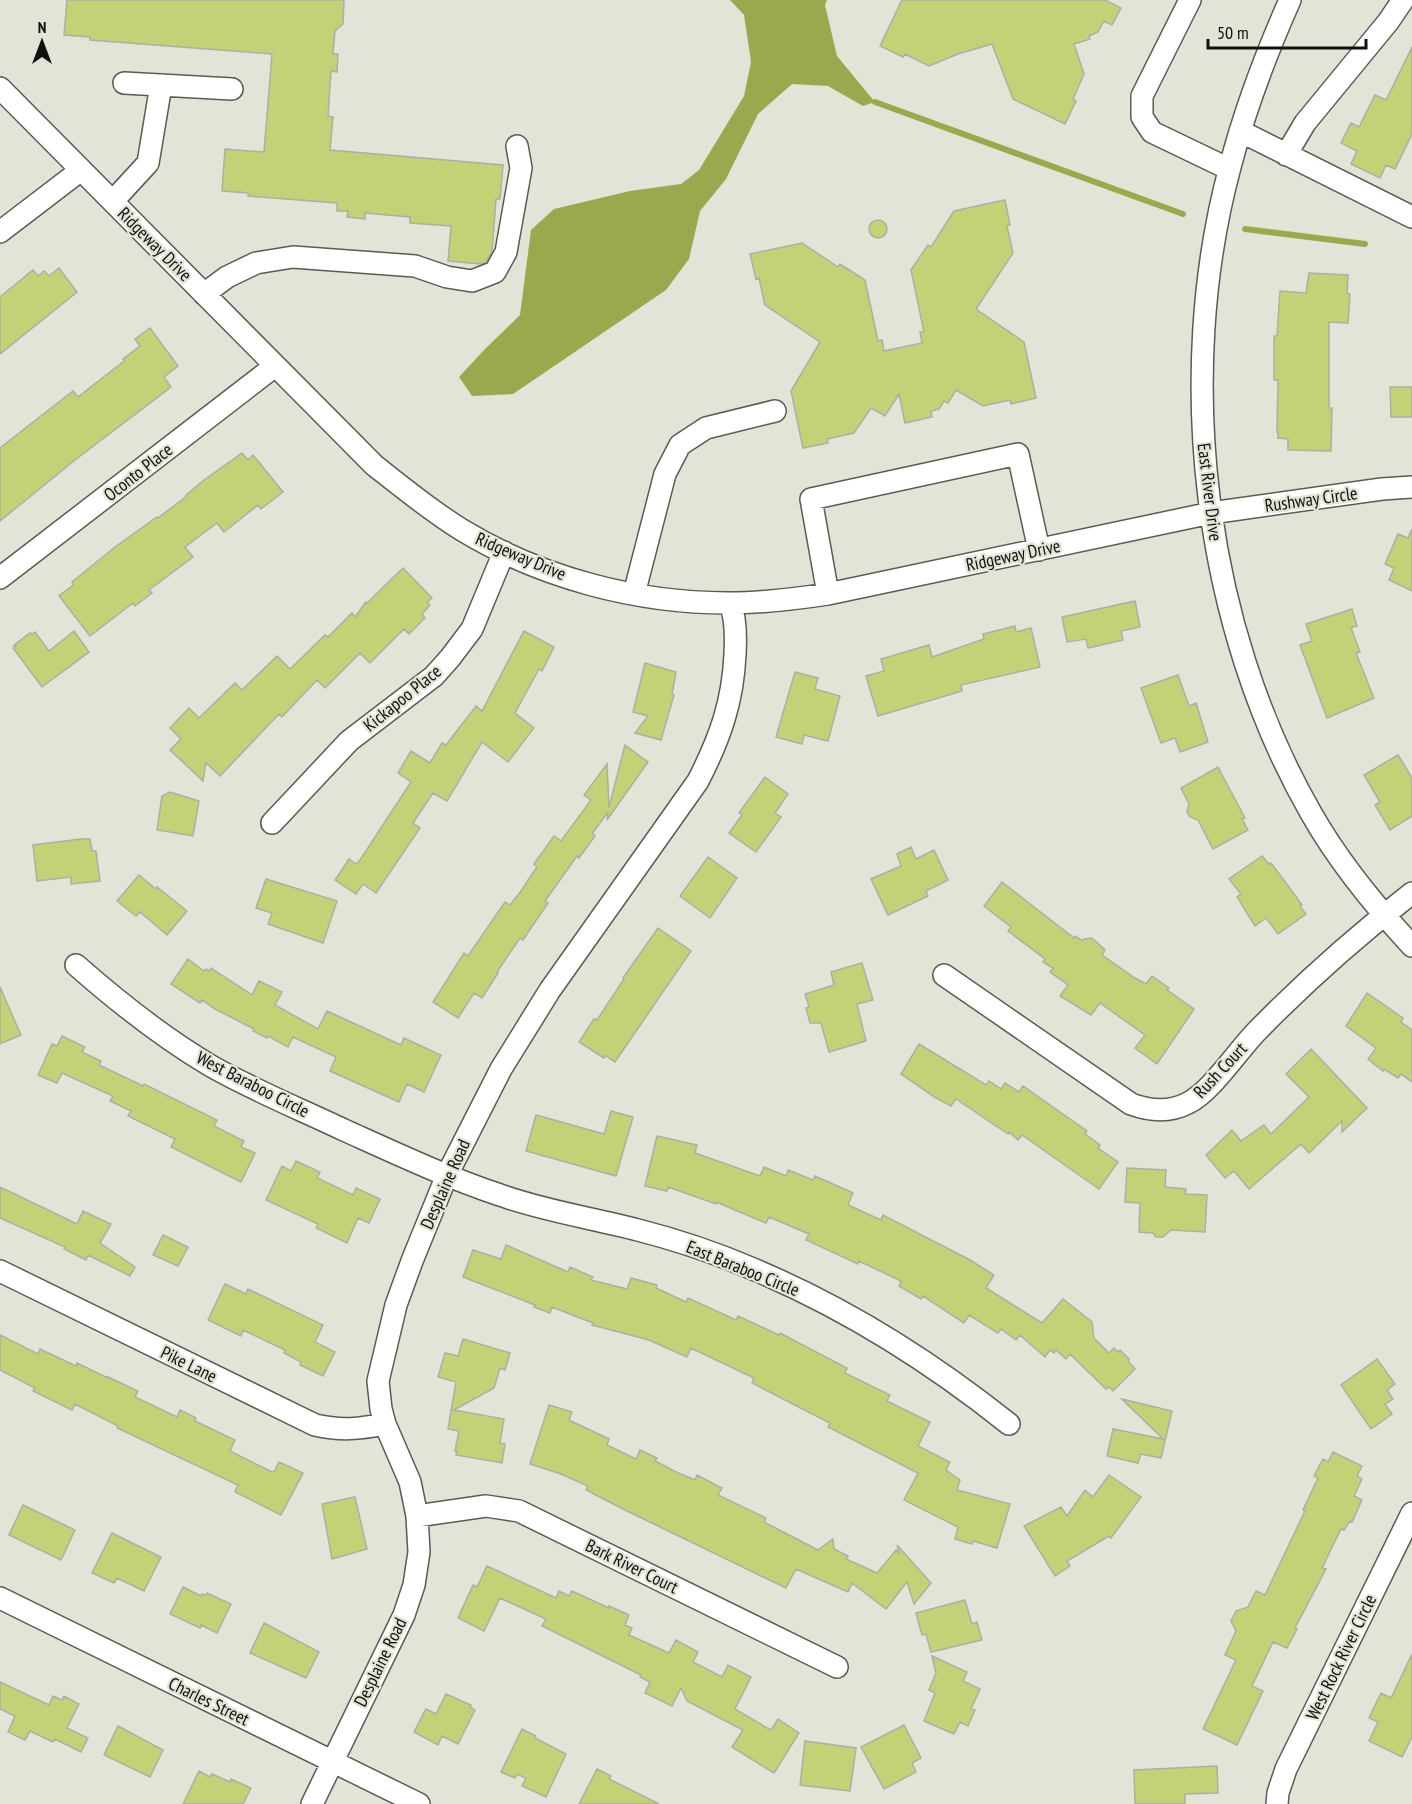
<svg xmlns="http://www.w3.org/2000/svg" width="1412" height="1804" font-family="'PT Sans Narrow',sans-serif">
  <rect width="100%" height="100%" fill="#e1e4d7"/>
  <path fill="#9ba94e" d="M 730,0 L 827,0 L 825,5 L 837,56 L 875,102 L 863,106 L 828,86 L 792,84 L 758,114 L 726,179 L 700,211 L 689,259 L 666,290 L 513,394 L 472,396 L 459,377 L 484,350 L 520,315 L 531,230 L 554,209 L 630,191 L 681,184 L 699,170 L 744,96 L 751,62 L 744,15 Z"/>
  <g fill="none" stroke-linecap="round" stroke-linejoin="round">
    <path stroke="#9ba94e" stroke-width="6" d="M 875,102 L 1183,214
      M 1245,229 L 1365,244"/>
  </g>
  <path fill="#c2d277" stroke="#adafa3" stroke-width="1.5" d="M 67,0 L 344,0 L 343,24 L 335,31 L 333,54 L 338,54 L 337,72 L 331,71 L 328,116 L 333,117 L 330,150 L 503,165 L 500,199 L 496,199 L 492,252 L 486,262 L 481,264 L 448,261 L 451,226 L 410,223 L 410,217 L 365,213 L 365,219 L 347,217 L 348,211 L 337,211 L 337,203 L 248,196 L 248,193 L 222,191 L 225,149 L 264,152 L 272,54 L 90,40 L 90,37 L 64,35 Z
    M 902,0 L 1105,0 L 1121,8 L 1112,25 L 1104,21 L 1098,32 L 1089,36 L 1090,39 L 1074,44 L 1084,74 L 1073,99 L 1076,101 L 1065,124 L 1013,99 L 992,44 L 958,54 L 929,66 L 905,54 L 903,57 L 880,46 Z
    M 1412,47 L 1412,134 L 1395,169 L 1386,165 L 1380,178 L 1351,164 L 1357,151 L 1341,143 L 1351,123 L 1359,127 L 1375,95 L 1386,100 Z
    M 1005,200 L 1010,225 L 1007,226 L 1013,253 L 976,309 L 1024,342 L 1036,398 L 1011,404 L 1010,400 L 983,406 L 956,390 L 948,403 L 944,401 L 939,409 L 931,411 L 932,417 L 905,423 L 899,394 L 885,416 L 871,408 L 854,433 L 827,439 L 828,443 L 803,448 L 791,391 L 820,342 L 765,305 L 759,278 L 756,279 L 750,254 L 802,243 L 838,267 L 840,264 L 865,280 L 878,341 L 882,340 L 884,351 L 922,343 L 920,332 L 924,332 L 911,270 L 928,245 L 931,247 L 954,211 Z
    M869 229a9 9 0 1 1 18 0a9 9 0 1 1-18 0Z
    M 59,268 L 77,292 L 0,354 L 0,297 L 33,270 L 38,276 L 44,271 L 49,276 Z
    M 1309,273 L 1348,275 L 1347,293 L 1350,294 L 1348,323 L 1329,322 L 1329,408 L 1332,408 L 1331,451 L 1288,450 L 1288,439 L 1278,438 L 1278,432 L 1277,432 L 1278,380 L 1274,380 L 1274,336 L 1277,336 L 1280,291 L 1306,293 Z
    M 150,328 L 178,366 L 164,377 L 171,387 L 75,460 L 0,521 L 0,448 L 73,391 L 78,397 L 124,361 L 123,359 L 140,346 L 135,339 Z
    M 1390,387 L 1412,387 L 1412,417 L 1391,417 Z
    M 242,453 L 248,460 L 253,455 L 283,492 L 261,509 L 258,505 L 224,532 L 217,523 L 185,547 L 193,557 L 149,590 L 152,593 L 135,606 L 133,603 L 90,636 L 59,596 L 73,585 L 72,582 L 115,547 L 157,517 L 158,518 L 187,496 L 186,495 L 204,480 Z
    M 1412,529 L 1412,591 L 1389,580 L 1394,568 L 1385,564 L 1398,534 L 1408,538 Z
    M 403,568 L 432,598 L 427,602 L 430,605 L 422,614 L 425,618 L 409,634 L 404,629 L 370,663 L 360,653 L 325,688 L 317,680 L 282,717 L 279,714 L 220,776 L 206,763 L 203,781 L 170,750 L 181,739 L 170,728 L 189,708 L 199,718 L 235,683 L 242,690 L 277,656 L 290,669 L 325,635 L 328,637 L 352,613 L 355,617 L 366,602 L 367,603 Z
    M 1135,601 L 1140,627 L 1121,631 L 1123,640 L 1088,648 L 1086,639 L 1067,642 L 1062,617 Z
    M 1352,609 L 1357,626 L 1351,628 L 1360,652 L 1356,653 L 1374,698 L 1327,718 L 1300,645 L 1312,641 L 1306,624 Z
    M 1015,626 L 1016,632 L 1031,628 L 1040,667 L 961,685 L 962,691 L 878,716 L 866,676 L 884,671 L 881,659 L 929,645 L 932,657 L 984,639 L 983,634 Z
    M 74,631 L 89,652 L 42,687 L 13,648 L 16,646 L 14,645 L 30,633 L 32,634 L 35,632 L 49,651 Z
    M 524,631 L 554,647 L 542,671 L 539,669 L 515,713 L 534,728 L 508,762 L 482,742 L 447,801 L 433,793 L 413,823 L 420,828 L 376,893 L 363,884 L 356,894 L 335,880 L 349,859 L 356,864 L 360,860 L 411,782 L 398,773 L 411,751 L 430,763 L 442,743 L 446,745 L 476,706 L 482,711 Z
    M 645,663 L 676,672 L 672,694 L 674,695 L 661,740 L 635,733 L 648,716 L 633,712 Z
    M 795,672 L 818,678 L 815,689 L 840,696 L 828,741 L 804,735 L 802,744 L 776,737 Z
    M 1178,675 L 1189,706 L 1196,703 L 1208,742 L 1180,752 L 1175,738 L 1161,743 L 1141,688 Z
    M 625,745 L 648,762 L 607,820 L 608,812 L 592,834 L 595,836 L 579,858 L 577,856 L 545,901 L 548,903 L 523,940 L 520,938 L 497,972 L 498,973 L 482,998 L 474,993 L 458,1018 L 433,1002 L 464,953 L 468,956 L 505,902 L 510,905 L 521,891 L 537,867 L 534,864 L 554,836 L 561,841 L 591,800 L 584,795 L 607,764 L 609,807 Z
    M 1398,755 L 1412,778 L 1412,816 L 1390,830 L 1375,805 L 1380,802 L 1364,775 Z
    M 1218,767 L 1245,818 L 1242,819 L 1248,830 L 1213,849 L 1198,820 L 1190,817 L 1187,812 L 1189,804 L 1181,788 Z
    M 765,777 L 788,794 L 775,813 L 781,817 L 756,852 L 729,833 L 742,815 L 739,813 Z
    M 170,792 L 199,801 L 193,836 L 157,830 L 162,796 Z
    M 81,839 L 90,839 L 92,851 L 96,851 L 100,881 L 71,884 L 71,877 L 37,881 L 33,845 Z
    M 911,847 L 916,859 L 934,850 L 948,880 L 926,891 L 928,896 L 888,915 L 871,879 L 901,866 L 897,854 Z
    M 1262,856 L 1269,864 L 1271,863 L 1289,887 L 1302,905 L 1300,906 L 1306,914 L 1278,934 L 1266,918 L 1255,926 L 1237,897 L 1241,894 L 1229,879 Z
    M 708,857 L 737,878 L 710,918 L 680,896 Z
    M 139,875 L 156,889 L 157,887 L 187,911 L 167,935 L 140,912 L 136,916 L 117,901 Z
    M 266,879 L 337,901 L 323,943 L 268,924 L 272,913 L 256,908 Z
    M 1002,882 L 1074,938 L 1075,936 L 1083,941 L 1084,939 L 1092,938 L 1105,950 L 1102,955 L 1135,978 L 1146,984 L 1152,976 L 1169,988 L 1167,990 L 1194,1009 L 1157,1064 L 1135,1048 L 1145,1035 L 1100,1003 L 1091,1015 L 1060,996 L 1068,985 L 1050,972 L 1053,968 L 1043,962 L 1045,959 L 1008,931 L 1011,927 L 984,906 Z
    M 658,928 L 691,951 L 615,1062 L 606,1056 L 604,1058 L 579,1042 L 594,1019 L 597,1020 L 624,979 L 623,978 Z
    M 188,959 L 204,971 L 206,969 L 209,971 L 211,968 L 252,995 L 259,981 L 282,992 L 275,1005 L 318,1029 L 327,1011 L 401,1045 L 404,1038 L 441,1055 L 424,1092 L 407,1084 L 399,1102 L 330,1071 L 336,1057 L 293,1037 L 288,1047 L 268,1036 L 267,1038 L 253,1031 L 254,1029 L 215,1009 L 202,1000 L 200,1003 L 171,984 Z
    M 862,963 L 873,1000 L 857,1004 L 866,1041 L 829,1052 L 821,1023 L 810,1023 L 806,1008 L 809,1007 L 805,994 L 834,985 L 831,972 Z
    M 0,987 L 21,1035 L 0,1044 Z
    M 1367,993 L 1403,1018 L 1401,1022 L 1412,1030 L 1412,1082 L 1401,1074 L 1398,1078 L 1384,1069 L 1383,1071 L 1368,1059 L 1376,1048 L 1346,1026 Z
    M 62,1036 L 85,1047 L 82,1052 L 101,1061 L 99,1065 L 143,1086 L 144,1084 L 217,1120 L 214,1126 L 244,1141 L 241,1147 L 255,1153 L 241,1182 L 171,1147 L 175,1139 L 128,1116 L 131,1111 L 110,1101 L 113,1096 L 62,1073 L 57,1083 L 38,1075 L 52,1044 L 57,1046 Z
    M 919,1044 L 986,1085 L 989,1081 L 1001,1089 L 1005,1083 L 1019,1092 L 1023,1086 L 1087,1131 L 1085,1134 L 1100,1145 L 1098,1148 L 1118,1162 L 1099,1189 L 1022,1135 L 1018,1140 L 1009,1132 L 1008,1134 L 956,1099 L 951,1106 L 936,1098 L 901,1074 Z
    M 1311,1049 L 1367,1108 L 1342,1132 L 1342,1121 L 1309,1153 L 1301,1144 L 1249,1189 L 1234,1171 L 1225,1178 L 1206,1155 L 1232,1130 L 1241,1141 L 1264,1125 L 1271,1134 L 1309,1097 L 1286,1074 Z
    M 611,1111 L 633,1117 L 616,1176 L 526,1151 L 536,1115 L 604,1134 Z
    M 657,1136 L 697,1145 L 695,1153 L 760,1176 L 764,1167 L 786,1176 L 788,1170 L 813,1180 L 815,1176 L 853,1193 L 848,1205 L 881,1220 L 883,1215 L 970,1260 L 994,1275 L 986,1288 L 1042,1323 L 1063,1299 L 1092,1322 L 1094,1338 L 1109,1353 L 1114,1348 L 1118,1352 L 1120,1350 L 1129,1359 L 1129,1362 L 1135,1369 L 1113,1391 L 1109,1387 L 1106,1389 L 1070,1354 L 1066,1359 L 1056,1350 L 1054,1353 L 1050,1350 L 1045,1357 L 1020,1335 L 1016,1340 L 1001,1329 L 998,1333 L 969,1315 L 964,1323 L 923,1296 L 921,1299 L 899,1286 L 901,1281 L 859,1261 L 858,1264 L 806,1240 L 809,1234 L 769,1217 L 766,1223 L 716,1202 L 716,1204 L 668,1187 L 667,1191 L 645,1186 Z
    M 296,1161 L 320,1172 L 317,1178 L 353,1195 L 356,1188 L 380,1199 L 369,1223 L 358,1218 L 347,1243 L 316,1228 L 318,1224 L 266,1200 L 282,1166 L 291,1171 Z
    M 1127,1168 L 1166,1170 L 1165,1187 L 1186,1189 L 1185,1194 L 1207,1195 L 1205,1232 L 1171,1230 L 1163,1237 L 1156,1237 L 1153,1233 L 1139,1232 L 1140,1203 L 1125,1202 Z
    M 0,1187 L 77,1224 L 83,1211 L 111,1224 L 100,1243 L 135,1267 L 130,1276 L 88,1255 L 86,1260 L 64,1249 L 65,1247 L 0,1218 Z
    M 163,1235 L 188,1247 L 178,1266 L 153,1255 Z
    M 506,1245 L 568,1272 L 570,1267 L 593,1277 L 591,1280 L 627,1289 L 631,1278 L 657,1285 L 656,1288 L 686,1302 L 688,1298 L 736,1320 L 738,1316 L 779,1335 L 780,1333 L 847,1368 L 845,1373 L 890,1395 L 887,1401 L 930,1422 L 918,1446 L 950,1462 L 946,1470 L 960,1480 L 957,1490 L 1010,1504 L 997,1548 L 973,1541 L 972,1544 L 955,1539 L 958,1527 L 904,1500 L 918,1473 L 828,1427 L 830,1423 L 752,1383 L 754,1378 L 691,1348 L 687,1357 L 649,1340 L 592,1325 L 593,1323 L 552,1307 L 550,1313 L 534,1307 L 535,1305 L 463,1277 L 473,1250 L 501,1259 Z
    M 225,1284 L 246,1294 L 248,1289 L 323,1325 L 315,1342 L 335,1352 L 323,1376 L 300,1365 L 301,1362 L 284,1353 L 285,1350 L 243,1330 L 241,1336 L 208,1320 Z
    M 0,1335 L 38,1354 L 40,1349 L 76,1366 L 77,1363 L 108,1378 L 108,1377 L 138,1391 L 135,1397 L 177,1417 L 180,1410 L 196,1418 L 195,1421 L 235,1440 L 230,1451 L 270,1471 L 274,1472 L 279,1462 L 303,1473 L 281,1515 L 235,1492 L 238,1485 L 117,1428 L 118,1426 L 75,1404 L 72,1410 L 33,1391 L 35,1388 L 0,1370 Z
    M 463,1339 L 510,1353 L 505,1370 L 500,1368 L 494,1388 L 454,1410 L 504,1419 L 500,1443 L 505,1444 L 502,1463 L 456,1455 L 457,1451 L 455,1451 L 459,1431 L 448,1429 L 456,1382 L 438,1377 L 445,1353 L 458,1356 Z
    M 1377,1359 L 1395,1384 L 1387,1390 L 1393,1399 L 1385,1404 L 1392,1414 L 1371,1429 L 1341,1385 Z
    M 1122,1399 L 1172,1411 L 1161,1458 L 1141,1454 L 1138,1463 L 1107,1456 L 1113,1429 L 1163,1439 Z
    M 549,1405 L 572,1412 L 569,1420 L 609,1439 L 607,1445 L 636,1459 L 640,1450 L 657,1458 L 655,1461 L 676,1472 L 695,1480 L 697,1475 L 722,1488 L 718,1495 L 766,1518 L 764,1522 L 818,1550 L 833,1539 L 834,1549 L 848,1556 L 846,1559 L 877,1573 L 896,1550 L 899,1553 L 897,1545 L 931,1583 L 914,1604 L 907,1582 L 886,1609 L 852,1583 L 848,1592 L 796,1569 L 786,1588 L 625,1510 L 586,1490 L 588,1486 L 561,1474 L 530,1464 Z
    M 1333,1452 L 1362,1466 L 1357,1476 L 1362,1479 L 1354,1496 L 1362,1500 L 1352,1522 L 1350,1521 L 1344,1530 L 1341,1529 L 1322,1568 L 1326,1569 L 1295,1628 L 1297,1629 L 1287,1648 L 1273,1642 L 1252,1686 L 1263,1691 L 1237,1745 L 1203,1729 L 1236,1660 L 1225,1655 L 1236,1631 L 1231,1621 L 1236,1611 L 1248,1607 L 1256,1591 L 1265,1595 L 1305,1511 L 1303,1510 L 1318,1478 L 1314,1476 L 1323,1459 L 1328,1462 Z
    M 1109,1475 L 1141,1497 L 1111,1538 L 1109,1536 L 1067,1561 L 1070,1566 L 1055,1576 L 1024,1526 L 1061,1507 L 1067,1516 L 1085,1490 L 1093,1497 Z
    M 355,1497 L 367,1549 L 332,1559 L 322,1504 Z
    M 23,1505 L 75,1530 L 61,1560 L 9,1535 Z
    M 112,1533 L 161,1557 L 144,1591 L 117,1578 L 114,1583 L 92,1573 Z
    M 487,1566 L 556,1598 L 559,1591 L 569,1596 L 572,1591 L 609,1608 L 609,1606 L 629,1615 L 625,1625 L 632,1628 L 629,1635 L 669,1653 L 676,1640 L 698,1652 L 693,1662 L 722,1677 L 728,1665 L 751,1677 L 735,1709 L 767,1728 L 771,1730 L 778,1719 L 799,1733 L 774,1773 L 732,1747 L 743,1730 L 687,1701 L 681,1688 L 672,1706 L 645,1693 L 650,1682 L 640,1677 L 641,1675 L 542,1626 L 546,1619 L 500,1598 L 484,1631 L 458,1618 L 473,1585 L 477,1587 Z
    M 183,1587 L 201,1596 L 202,1594 L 206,1595 L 207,1593 L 231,1604 L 217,1633 L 201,1625 L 200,1628 L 170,1614 Z
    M 965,1600 L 972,1624 L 977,1622 L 982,1640 L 931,1652 L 926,1634 L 922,1635 L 916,1613 Z
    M 264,1623 L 319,1652 L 306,1678 L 250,1653 Z
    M 1412,1654 L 1412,1737 L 1402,1757 L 1369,1741 L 1378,1722 L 1369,1718 L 1381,1693 L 1391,1698 Z
    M 932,1656 L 967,1672 L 963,1681 L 980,1689 L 971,1709 L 975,1710 L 968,1726 L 960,1722 L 954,1734 L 924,1721 L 935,1693 L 929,1690 L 936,1673 Z
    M 0,1682 L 49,1705 L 53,1696 L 62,1700 L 64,1696 L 79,1704 L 67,1728 L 88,1738 L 81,1752 L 55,1739 L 53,1742 L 30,1731 L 25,1740 L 8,1732 L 15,1716 L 0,1709 Z
    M 446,1694 L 471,1705 L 470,1707 L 475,1710 L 458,1744 L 442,1736 L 438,1745 L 414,1732 L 426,1709 L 436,1714 Z
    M 904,1725 L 921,1758 L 912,1763 L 916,1772 L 884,1789 L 861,1747 Z
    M 118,1726 L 163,1750 L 150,1777 L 104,1755 Z
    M 522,1729 L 536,1736 L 535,1738 L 566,1754 L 546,1797 L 522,1786 L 526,1778 L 517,1774 L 515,1778 L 501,1772 Z
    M 805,1741 L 856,1748 L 850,1791 L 800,1785 Z
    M 1217,1766 L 1218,1793 L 1185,1794 L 1185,1804 L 1135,1804 L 1134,1770 Z
    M 597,1769 L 611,1776 L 609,1779 L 659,1804 L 579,1804 Z
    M 199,1771 L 210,1777 L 212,1774 L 230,1782 L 231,1779 L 251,1788 L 243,1804 L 183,1804 Z"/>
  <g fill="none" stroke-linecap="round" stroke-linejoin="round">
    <g stroke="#5a5c51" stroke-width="24">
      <path id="minor" d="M 1190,0 L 1142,96 L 1142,117 L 1152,132 L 1229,169
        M 1290,0 C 1266,54 1245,109 1230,167 C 1174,375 1203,625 1311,813 C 1338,861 1374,905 1412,946
        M 124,83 L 232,89
        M 0,88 L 374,465 C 403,488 431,511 462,530 C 541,578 637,603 728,603 C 762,603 795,599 828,594 L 1211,513 L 1382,489 L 1412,487
        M 1240,131 L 1412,217
        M 1286,155 L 1305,123 L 1388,22 L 1403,0
        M 113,201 L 148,163 L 161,85
        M 0,232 L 81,170
        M 204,294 L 227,277 L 256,263 L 293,257 L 415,266 L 447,277 L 472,281 L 495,272 L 506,252 L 521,168 L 517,146
        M 0,578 L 275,366
        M 634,594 L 665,474 L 680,445 L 706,428 L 775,411
        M 828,594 L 811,499 L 1018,454 L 1039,550
        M 272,823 L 349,741 L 434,676 L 450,658 L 472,629 L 504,552
        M 76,965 C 118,1002 162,1037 211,1066 C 253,1090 300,1109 344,1130 C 395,1153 446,1177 500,1195 C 544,1211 592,1218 638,1230 C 677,1240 716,1253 753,1269 C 846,1308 930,1361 1009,1424
        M 944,975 L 1131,1104 C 1150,1111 1169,1113 1188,1103 C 1212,1091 1238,1050 1258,1030 C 1306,981 1358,935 1412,893
        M 0,1271 L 315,1425 C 342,1431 359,1429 385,1424
        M 417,1516 L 486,1506 L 519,1511 L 837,1667
        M 0,1598 L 419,1804
        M 312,1804 L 404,1615 L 414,1585 L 419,1552 L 417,1516 L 410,1482 L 385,1424 L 381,1409 L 378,1381 L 396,1305 L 412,1261 L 447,1175 L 501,1069 L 550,990 L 698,781 C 720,738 733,702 735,654 C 736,637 736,618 730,603
        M 1277,1804 L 1278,1793 L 1286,1769 L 1412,1513"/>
    </g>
    <use href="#minor" stroke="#fff" stroke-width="21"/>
  </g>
  <g text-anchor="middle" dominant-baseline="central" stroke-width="4.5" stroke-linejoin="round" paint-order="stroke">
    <g font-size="18" fill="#10100c" stroke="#e1e4d7">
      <text transform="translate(155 244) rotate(45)">Ridgeway Drive</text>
      <text transform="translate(138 472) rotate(-38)">Oconto Place</text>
      <text transform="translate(1210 492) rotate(83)">East River Drive</text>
      <text transform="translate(1311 499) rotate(-8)">Rushway Circle</text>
      <text transform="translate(1013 555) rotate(-12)">Ridgeway Drive</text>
      <text transform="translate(521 556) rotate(23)">Ridgeway Drive</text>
      <text transform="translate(402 698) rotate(-39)">Kickapoo Place</text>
      <text transform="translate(1220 1070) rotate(-47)">Rush Court</text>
      <text transform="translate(253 1084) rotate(27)">West Baraboo Circle</text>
      <text transform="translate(445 1184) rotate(-66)">Desplaine Road</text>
      <text transform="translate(743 1268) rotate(22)">East Baraboo Circle</text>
      <text transform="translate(189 1364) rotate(26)">Pike Lane</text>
      <text transform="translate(632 1566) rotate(26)">Bark River Court</text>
      <text transform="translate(1341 1657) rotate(-64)">West Rock River Circle</text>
      <text transform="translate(380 1662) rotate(-64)">Desplaine Road</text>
      <text transform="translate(209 1701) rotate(26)">Charles Street</text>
    </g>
  </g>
  <g transform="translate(42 42)" stroke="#e1e4d7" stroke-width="4.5" paint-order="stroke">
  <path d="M0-4.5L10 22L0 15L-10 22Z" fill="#10100c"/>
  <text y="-9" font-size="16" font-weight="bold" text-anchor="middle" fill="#10100c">N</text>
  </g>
  <path d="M1208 39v9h158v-9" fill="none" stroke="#10100c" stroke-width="3"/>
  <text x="1217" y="39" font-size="18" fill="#10100c" stroke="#e1e4d7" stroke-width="4.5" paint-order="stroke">50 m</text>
</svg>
